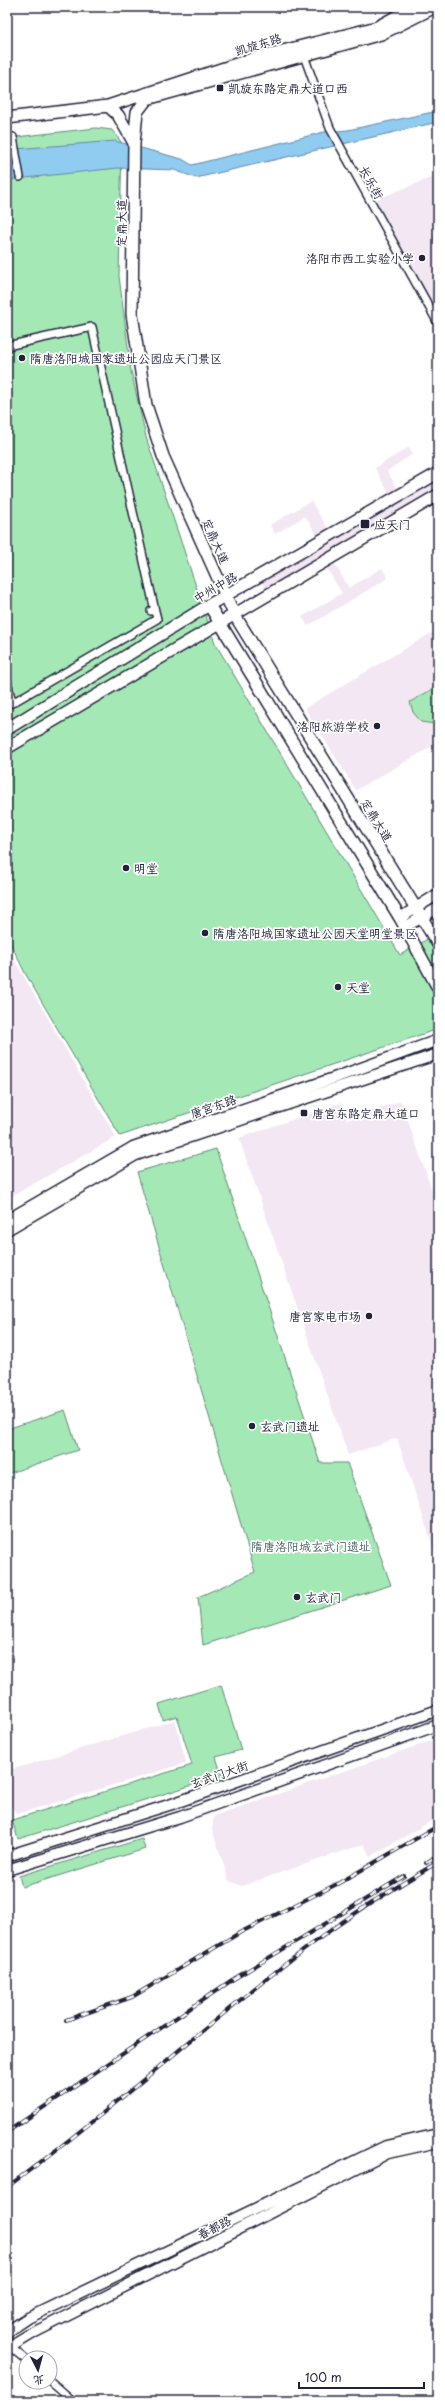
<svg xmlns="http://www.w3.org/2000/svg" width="445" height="2408" font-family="'Playpen Sans','LXGW WenKai TC',sans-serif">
  <rect width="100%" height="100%" fill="#fff"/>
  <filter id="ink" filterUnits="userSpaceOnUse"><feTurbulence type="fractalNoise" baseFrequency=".025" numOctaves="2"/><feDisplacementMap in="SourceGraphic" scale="8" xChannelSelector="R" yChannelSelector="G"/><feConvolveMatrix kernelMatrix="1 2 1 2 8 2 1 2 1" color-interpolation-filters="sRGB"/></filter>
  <g filter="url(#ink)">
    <path fill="#f2e7f3" d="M 438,175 L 438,316 L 375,200 Z
      M 409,447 L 413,454 L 387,471 L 397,488 L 438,464 L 438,492 L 330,556 L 349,588 L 382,568 L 388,578 L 308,626 L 302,617 L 342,593 L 322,561 L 268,592 L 256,572 L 317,535 L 305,516 L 275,534 L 270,525 L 311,501 L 328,529 L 389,493 L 375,468 Z
      M 438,629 L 438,743 L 356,790 L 305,708 Z
      M 7,947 L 116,1137 L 7,1199 Z
      M 401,1101 L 438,1208 L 438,1562 L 397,1438 L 348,1455 L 239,1138 L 341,1103 L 347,1120 Z
      M 175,1720 L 186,1763 L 17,1814 L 7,1801 L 7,1771 Z
      M 434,1740 L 438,1742 L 438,1817 L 370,1857 L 364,1844 L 242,1886 L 229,1881 L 212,1829 L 214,1816 Z"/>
    <path fill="#a4e9b5" stroke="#638678" d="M 96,128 L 112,130 L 122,143 L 119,276 L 131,371 L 146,437 L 215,643 L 400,955 L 438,933 L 438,1029 L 120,1136 L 25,973 L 7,936 L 7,138 Z
      M 438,226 L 438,252 L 434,239 Z
      M 438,686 L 438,722 L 435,724 L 421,722 L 413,712 L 410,702 Z
      M 216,1149 L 320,1463 L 347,1463 L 391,1585 L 203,1645 L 198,1597 L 255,1572 L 137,1172 Z
      M 65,1410 L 78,1450 L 7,1474 L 7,1429 Z
      M 221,1685 L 241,1750 L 216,1757 L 222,1776 L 18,1839 L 12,1820 L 192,1765 L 177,1716 L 163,1720 L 159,1704 Z
      M 142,1839 L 145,1849 L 22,1887 L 19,1876 Z"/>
    <path fill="#90cbf0" stroke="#6487a8" d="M 438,111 L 438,122 L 196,178 L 174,170 L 118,168 L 7,180 L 7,151 L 15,149 L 115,141 L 182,159 L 192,165 L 324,132 L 348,130 Z"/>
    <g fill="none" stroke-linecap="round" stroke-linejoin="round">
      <g stroke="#22223b" stroke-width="10">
        <path id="street" d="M 303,53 L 330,128 L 438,323
          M 13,137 L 20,177
          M 7,346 L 92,327 L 155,611 L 151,611
          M 7,680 L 12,703 L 157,619 L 155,611
          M 8,2345 L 26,2360
          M 50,2381 L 73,2401"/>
      </g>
      <g stroke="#22223b" stroke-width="13">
        <path id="secondary" d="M 400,918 L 438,894
          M 405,927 L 438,908
          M 7,1220 L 133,1147 L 334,1078 L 438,1040
          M 7,1230 L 136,1155 L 438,1054
          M 7,1856 L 172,1804 L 438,1710
          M 7,1870 L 180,1817 L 438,1725
          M 7,2332 L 28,2318 L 386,2146 L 438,2134
          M 7,2349 L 35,2332 L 388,2153 L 438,2142"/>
      </g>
      <g stroke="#22223b" stroke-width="14">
        <path id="primary" d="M 435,7 L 381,34 L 147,99 L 137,112 L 134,143 L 132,314 L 146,405 L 163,456 L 234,614 L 438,944
          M 108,106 L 118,115 L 134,143
          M 7,118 L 108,106 L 255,58 L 377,27 L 414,7
          M 209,605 L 400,918 L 438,988
          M 7,729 L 209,605 L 438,473
          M 7,748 L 438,495"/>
      </g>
      <use href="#street" stroke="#fff" stroke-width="7"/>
      <use href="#secondary" stroke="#fff" stroke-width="10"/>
      <use href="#primary" stroke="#fff" stroke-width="11"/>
      <g stroke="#22223b" stroke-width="4">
        <path id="rail" d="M 426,1863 L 438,1855
          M 66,2020 L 132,1997 L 241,1932 L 339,1883 L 438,1826
          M 7,2132 L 232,1980 L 404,1876
          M 7,2187 C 119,2106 219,2011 331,1930 C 365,1905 402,1884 438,1862"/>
      </g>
      <use href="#rail" stroke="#fff" stroke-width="2.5" stroke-dasharray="8" stroke-linecap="butt"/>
    </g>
  </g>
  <g fill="#22223b" stroke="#fff" stroke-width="1.5">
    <rect x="216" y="84" width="8" height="8" rx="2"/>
    <circle cx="422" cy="258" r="4"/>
    <circle cx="22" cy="358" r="4"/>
    <rect x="360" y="519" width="10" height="10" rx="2"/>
    <circle cx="377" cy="726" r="4"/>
    <circle cx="126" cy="868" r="4"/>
    <circle cx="205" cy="933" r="4"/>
    <circle cx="338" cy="987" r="4"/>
    <rect x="300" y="1109" width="8" height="8" rx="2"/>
    <circle cx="369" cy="1316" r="4"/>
    <circle cx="252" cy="1426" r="4"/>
    <circle cx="297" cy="1597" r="4"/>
  </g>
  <g text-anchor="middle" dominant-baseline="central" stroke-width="3.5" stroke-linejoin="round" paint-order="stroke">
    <g font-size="12" fill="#22223b" stroke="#fff">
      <text transform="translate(258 44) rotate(-17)">凯旋东路</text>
      <text transform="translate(372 182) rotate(61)">长乐街</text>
      <text transform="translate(121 223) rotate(-90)">定鼎大道</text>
      <text transform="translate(216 541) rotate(66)">定鼎大道</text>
      <text transform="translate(215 587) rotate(-30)">中州中路</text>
      <text transform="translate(377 820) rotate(58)">定鼎大道</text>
      <text transform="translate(213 1106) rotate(-19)">唐宫东路</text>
      <text transform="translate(219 1774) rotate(-19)">玄武门大街</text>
      <text transform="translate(214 2227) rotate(-27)">春都路</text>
    </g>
    <g font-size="12" fill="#22223b" stroke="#fff" text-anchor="start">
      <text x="228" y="88">凯旋东路定鼎大道口西</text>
      <text x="414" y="258" text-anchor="end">洛阳市西工实验小学</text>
      <text x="30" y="358">隋唐洛阳城国家遗址公园应天门景区</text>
      <text x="374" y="524">应天门</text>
      <text x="369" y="726" text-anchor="end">洛阳旅游学校</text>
      <text x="134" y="868">明堂</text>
      <text x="213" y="933">隋唐洛阳城国家遗址公园天堂明堂景区</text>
      <text x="346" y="987">天堂</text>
      <text x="312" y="1113">唐宫东路定鼎大道口</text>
      <text x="361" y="1316" text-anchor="end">唐宫家电市场</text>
      <text x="260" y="1426">玄武门遗址</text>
      <text x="305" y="1597">玄武门</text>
    </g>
    <g font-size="12" fill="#495e60" stroke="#fff">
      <text x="311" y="1546">隋唐洛阳城玄武门遗址</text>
    </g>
  </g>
  <rect width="445" height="2408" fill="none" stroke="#fff" stroke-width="24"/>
  <rect x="12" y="12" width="421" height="2384" fill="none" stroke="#22223b" stroke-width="1.5" filter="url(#ink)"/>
  <g transform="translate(38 2370) rotate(174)"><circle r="19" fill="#ffffff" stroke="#a7a7b1"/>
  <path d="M0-3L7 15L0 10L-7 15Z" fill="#22223b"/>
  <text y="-6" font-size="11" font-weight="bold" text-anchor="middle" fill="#22223b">北</text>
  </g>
  <path d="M299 2382v6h125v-6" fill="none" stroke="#22223b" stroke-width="2"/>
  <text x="305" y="2382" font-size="12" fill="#22223b" stroke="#ffffff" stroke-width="3" paint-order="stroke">100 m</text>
</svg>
